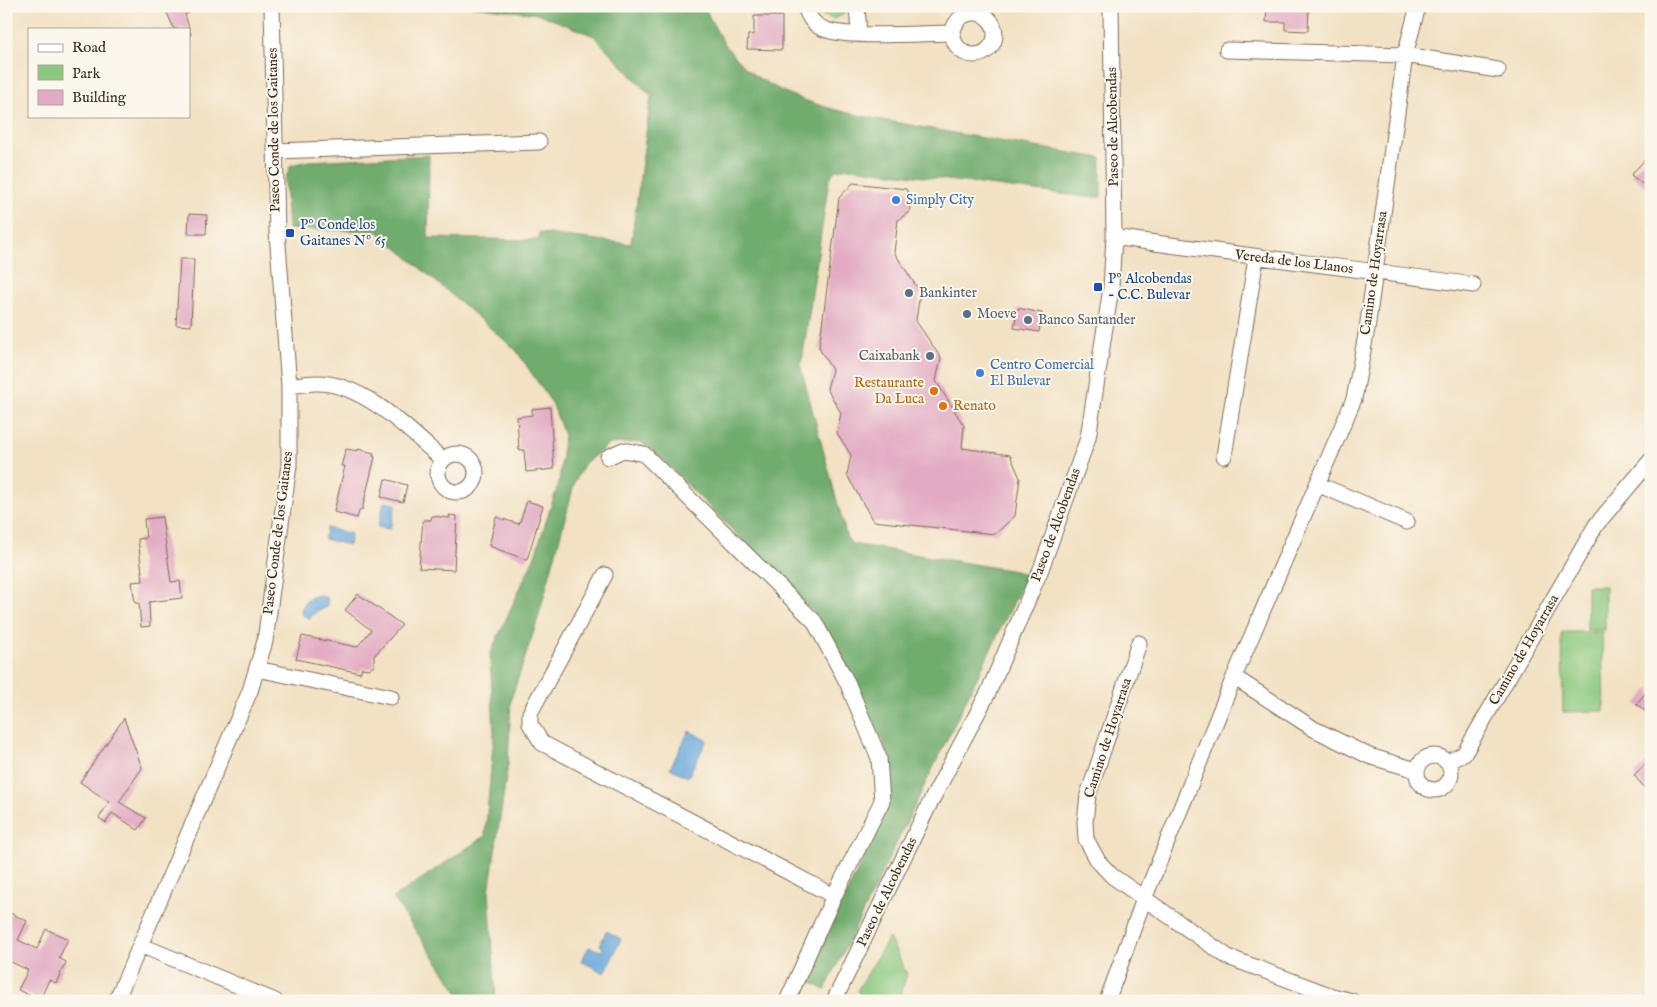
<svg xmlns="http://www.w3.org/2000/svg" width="1657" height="1007" font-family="'IM FELL English',serif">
  <rect width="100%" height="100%" fill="#fbf7ec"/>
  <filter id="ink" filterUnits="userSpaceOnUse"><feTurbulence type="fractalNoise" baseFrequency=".02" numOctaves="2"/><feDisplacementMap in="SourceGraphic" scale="10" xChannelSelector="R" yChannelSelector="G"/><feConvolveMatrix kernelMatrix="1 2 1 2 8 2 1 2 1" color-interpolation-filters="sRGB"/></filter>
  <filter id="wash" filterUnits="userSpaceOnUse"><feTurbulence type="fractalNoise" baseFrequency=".0096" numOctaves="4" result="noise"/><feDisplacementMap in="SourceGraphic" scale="20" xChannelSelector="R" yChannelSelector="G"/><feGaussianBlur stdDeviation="1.12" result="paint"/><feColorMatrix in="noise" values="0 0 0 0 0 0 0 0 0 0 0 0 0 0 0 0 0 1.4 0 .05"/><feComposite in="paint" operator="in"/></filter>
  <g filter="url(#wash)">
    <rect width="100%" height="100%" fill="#f2e1c3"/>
    <path fill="#8bc87e" stroke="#63794e" d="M 814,6 L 849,6 L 847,12 L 834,19 L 821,15 Z
      M 1587,586 L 1605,586 L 1605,630 L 1587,630 Z
      M 1562,632 L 1602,632 L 1604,711 L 1563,712 Z
      M 889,938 L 907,974 L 898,1001 L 868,1001 L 857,991 Z"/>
    <path fill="#70ac6d" stroke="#566b46" d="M 471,6 L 704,6 C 717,34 734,64 762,80 C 806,107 860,116 910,125 C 973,137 1037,147 1101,158 L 1101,197 L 1085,197 L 851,168 L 835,170 L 829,180 L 801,368 L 847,538 L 853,544 L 1015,571 L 1027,575 L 825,990 L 806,979 L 888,806 L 893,772 L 883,741 L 819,618 L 657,454 L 641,442 L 609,444 L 585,463 L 575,481 L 537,622 L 511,699 L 508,764 L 489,892 L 496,1001 L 459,1001 L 457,990 L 393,898 L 485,836 L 494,734 L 490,654 L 534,558 L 559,482 L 564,435 L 553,405 L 516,350 L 377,231 L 288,229 L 285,180 L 291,165 L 309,161 L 429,155 L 428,238 L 539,240 L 539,233 L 631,244 L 651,96 L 594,36 L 539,14 Z"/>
    <path fill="#6aa9dd" stroke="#526a7e" d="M 384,502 L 396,504 L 390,529 L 378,527 Z
      M 327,528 L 351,534 L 349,545 L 324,539 Z
      M 322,595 L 328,599 L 326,608 L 318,610 L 310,618 L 302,615 L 301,611 C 303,601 312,595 322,595 Z
      M 689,731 L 707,740 L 688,777 L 670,768 Z
      M 606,931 L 621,939 L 605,973 L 581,961 L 589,947 L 601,951 L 603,948 L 600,945 Z"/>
    <g id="blocks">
      <path fill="#e2aac3" d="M 160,6 L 178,6 L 179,8 L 186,6 L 189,13 L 185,14 L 191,35 L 189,36 L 189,29 L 174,29 L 165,8 L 161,10 Z
        M 1267,6 L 1309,6 L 1308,31 L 1285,30 L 1285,22 L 1266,22 Z
        M 754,16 L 782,16 L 782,50 L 747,49 L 748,35 L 754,34 Z
        M 1651,153 L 1651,191 L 1631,175 Z
        M 853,183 L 906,189 L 911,199 L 909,212 L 898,220 L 894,252 L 920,292 L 916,321 L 941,358 L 936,381 L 964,426 L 962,448 L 1010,455 L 1020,478 L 1015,516 L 995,534 L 873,521 L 847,475 L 851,455 L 837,433 L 841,413 L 827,389 L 832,370 L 819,348 L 839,198 Z
        M 189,214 L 207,215 L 206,234 L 188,234 Z
        M 180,259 L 194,259 L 191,326 L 176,325 Z
        M 1018,308 L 1042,313 L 1039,332 L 1014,328 Z
        M 550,407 L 554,469 L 526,472 L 524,450 L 519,450 L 517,417 L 532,415 L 532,409 Z
        M 346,449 L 358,451 L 358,449 L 374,453 L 373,456 L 375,457 L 362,510 L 360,509 L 357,518 L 334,512 L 345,466 L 341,466 Z
        M 385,479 L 407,485 L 403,502 L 381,497 Z
        M 527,501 L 543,506 L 527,560 L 489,546 L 496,517 L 519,524 Z
        M 449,515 L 457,516 L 454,570 L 419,568 L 423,520 L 431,520 L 432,516 L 450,518 Z
        M 162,517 L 171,582 L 180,581 L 182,598 L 149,602 L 150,626 L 141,627 L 139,603 L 135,603 L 132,582 L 143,581 L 138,539 L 146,538 L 144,519 Z
        M 358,594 L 402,625 L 374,656 L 374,666 L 369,669 L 362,668 L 360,673 L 296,659 L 302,636 L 357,647 L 371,630 L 345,610 Z
        M 1651,687 L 1651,715 L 1636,704 Z
        M 124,718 L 142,768 L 119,802 L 146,818 L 138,830 L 112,813 L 106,823 L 99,818 L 109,802 L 80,782 Z
        M 1651,759 L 1651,796 L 1634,775 Z
        M 6,911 L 27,921 L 18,940 L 37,949 L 46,929 L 68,939 L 59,958 L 66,962 L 56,983 L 49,980 L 40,1000 L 18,990 L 28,970 L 9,961 L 6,968 Z"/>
    </g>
  </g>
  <g filter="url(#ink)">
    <use href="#blocks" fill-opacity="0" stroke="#7b6a58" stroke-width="1"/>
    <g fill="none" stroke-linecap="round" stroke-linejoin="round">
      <g stroke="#7b6a58" stroke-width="17">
        <path id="minor" d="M 805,6 C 808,17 813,25 824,29 C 846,39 924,33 952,33
          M 857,6 L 859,33
          M953 34a21 21 0 1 1 42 0a21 21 0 1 1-42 0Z
          M 1227,50 L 1405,55 L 1498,70
          M 275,151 L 539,142
          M 1114,237 C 1234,255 1354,268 1473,285
          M 289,386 C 298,385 307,383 316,383 C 363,382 410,431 443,460
          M438 473a19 19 0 1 1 38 0a19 19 0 1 1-38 0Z
          M 1224,456 L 1256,258
          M 608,457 L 623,450 L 644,454 L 814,621 L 847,682 L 879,758 L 882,801 L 834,896 L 787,1001
          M 1317,484 L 1407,522
          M 605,575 L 530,713 L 530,724 L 542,743 L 834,896
          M 1139,643 L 1088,795 L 1085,822 L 1086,839 L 1098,861 L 1112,876 L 1228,957 L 1332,996 L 1352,1001
          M 257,669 L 391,697
          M 1234,677 L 1314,729 L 1369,756 L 1416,770
          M1417 773a17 17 0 1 1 34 0a17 17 0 1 1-34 0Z
          M 1448,762 L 1464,754 L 1596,525 L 1651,460
          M 140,945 L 275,1001
          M 116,1001 L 250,691 L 265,641 L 289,465 L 289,386 L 277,232 L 272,6
          M 834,1001 L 929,805 L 988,693 L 1041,569 L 1088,438 L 1111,288 L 1114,237 L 1111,6
          M 1107,1001 L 1144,899 L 1234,677 L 1354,399 L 1367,329 L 1405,55 L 1418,6"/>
      </g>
      <use href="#minor" stroke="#fff" stroke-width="15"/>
    </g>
  </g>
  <g fill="#3f7fe0" stroke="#fbf7ec" stroke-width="2">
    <circle cx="896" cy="200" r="5"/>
    <circle cx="980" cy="373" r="5"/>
  </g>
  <g fill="#1a4fb4" stroke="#fbf7ec" stroke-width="2">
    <rect x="285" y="228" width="10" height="10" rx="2.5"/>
    <rect x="1093" y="282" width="10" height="10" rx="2.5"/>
  </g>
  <g fill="#5c6f8a" stroke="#fbf7ec" stroke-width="2">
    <circle cx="909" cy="293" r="5"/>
    <circle cx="967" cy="314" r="5"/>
    <circle cx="1028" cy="320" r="5"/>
    <circle cx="930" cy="356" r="5"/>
  </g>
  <g fill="#e8710a" stroke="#fbf7ec" stroke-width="2">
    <circle cx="934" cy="391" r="5"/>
    <circle cx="943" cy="406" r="5"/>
  </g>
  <g text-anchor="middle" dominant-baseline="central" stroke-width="4" stroke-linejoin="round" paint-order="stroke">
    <g font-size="14" fill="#3b2a1e" stroke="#fbf7ec">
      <text transform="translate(1113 127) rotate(-91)">Paseo de Alcobendas</text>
      <text transform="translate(274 130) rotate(-91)">Paseo Conde de los Gaitanes</text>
      <text transform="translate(1294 262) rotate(7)">Vereda de los Llanos</text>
      <text transform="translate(1374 273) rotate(-82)">Camino de Hoyarrasa</text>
      <text transform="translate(1056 525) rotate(-70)">Paseo de Alcobendas</text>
      <text transform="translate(278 533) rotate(-83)">Paseo Conde de los Gaitanes</text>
      <text transform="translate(1524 650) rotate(-60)">Camino de Hoyarrasa</text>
      <text transform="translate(1108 738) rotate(-72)">Camino de Hoyarrasa</text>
      <text transform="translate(887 892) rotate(-64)">Paseo de Alcobendas</text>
    </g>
    <g font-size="14" fill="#366cbe" stroke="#fbf7ec" text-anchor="start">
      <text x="906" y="200">Simply City</text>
      <text x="990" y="365">Centro Comercial<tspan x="990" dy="16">El Bulevar</tspan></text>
    </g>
    <g font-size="14" fill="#164399" stroke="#fbf7ec" text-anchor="start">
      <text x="300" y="225">Pº Conde los<tspan x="300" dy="16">Gaitanes Nº 65</tspan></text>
      <text x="1108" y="279">Pº Alcobendas<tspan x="1108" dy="16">- C.C. Bulevar</tspan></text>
    </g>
    <g font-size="14" fill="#4e5e75" stroke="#fbf7ec" text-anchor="start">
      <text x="919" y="293">Bankinter</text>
      <text x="977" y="314">Moeve</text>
      <text x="1038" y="320">Banco Santander</text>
      <text x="920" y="356" text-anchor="end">Caixabank</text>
    </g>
    <g font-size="14" fill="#c56008" stroke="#fbf7ec" text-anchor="end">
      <text x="924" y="383">Restaurante<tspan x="924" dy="16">Da Luca</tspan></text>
      <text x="953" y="406" text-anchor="start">Renato</text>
    </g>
  </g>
  <rect width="1657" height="1007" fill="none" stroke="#fbf7ec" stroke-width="25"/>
  <rect x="28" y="28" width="162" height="90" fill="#fbf7ec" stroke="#aea59a"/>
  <rect x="38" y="44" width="25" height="8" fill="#ffffff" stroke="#aea59a"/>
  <text x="72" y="52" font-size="15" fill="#3b2a1e">Road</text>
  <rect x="38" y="65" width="25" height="15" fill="#8bc87e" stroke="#aea59a"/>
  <text x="72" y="78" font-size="15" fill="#3b2a1e">Park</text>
  <rect x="38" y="90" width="25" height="15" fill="#e2aac3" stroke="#aea59a"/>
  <text x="72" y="102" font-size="15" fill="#3b2a1e">Building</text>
</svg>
